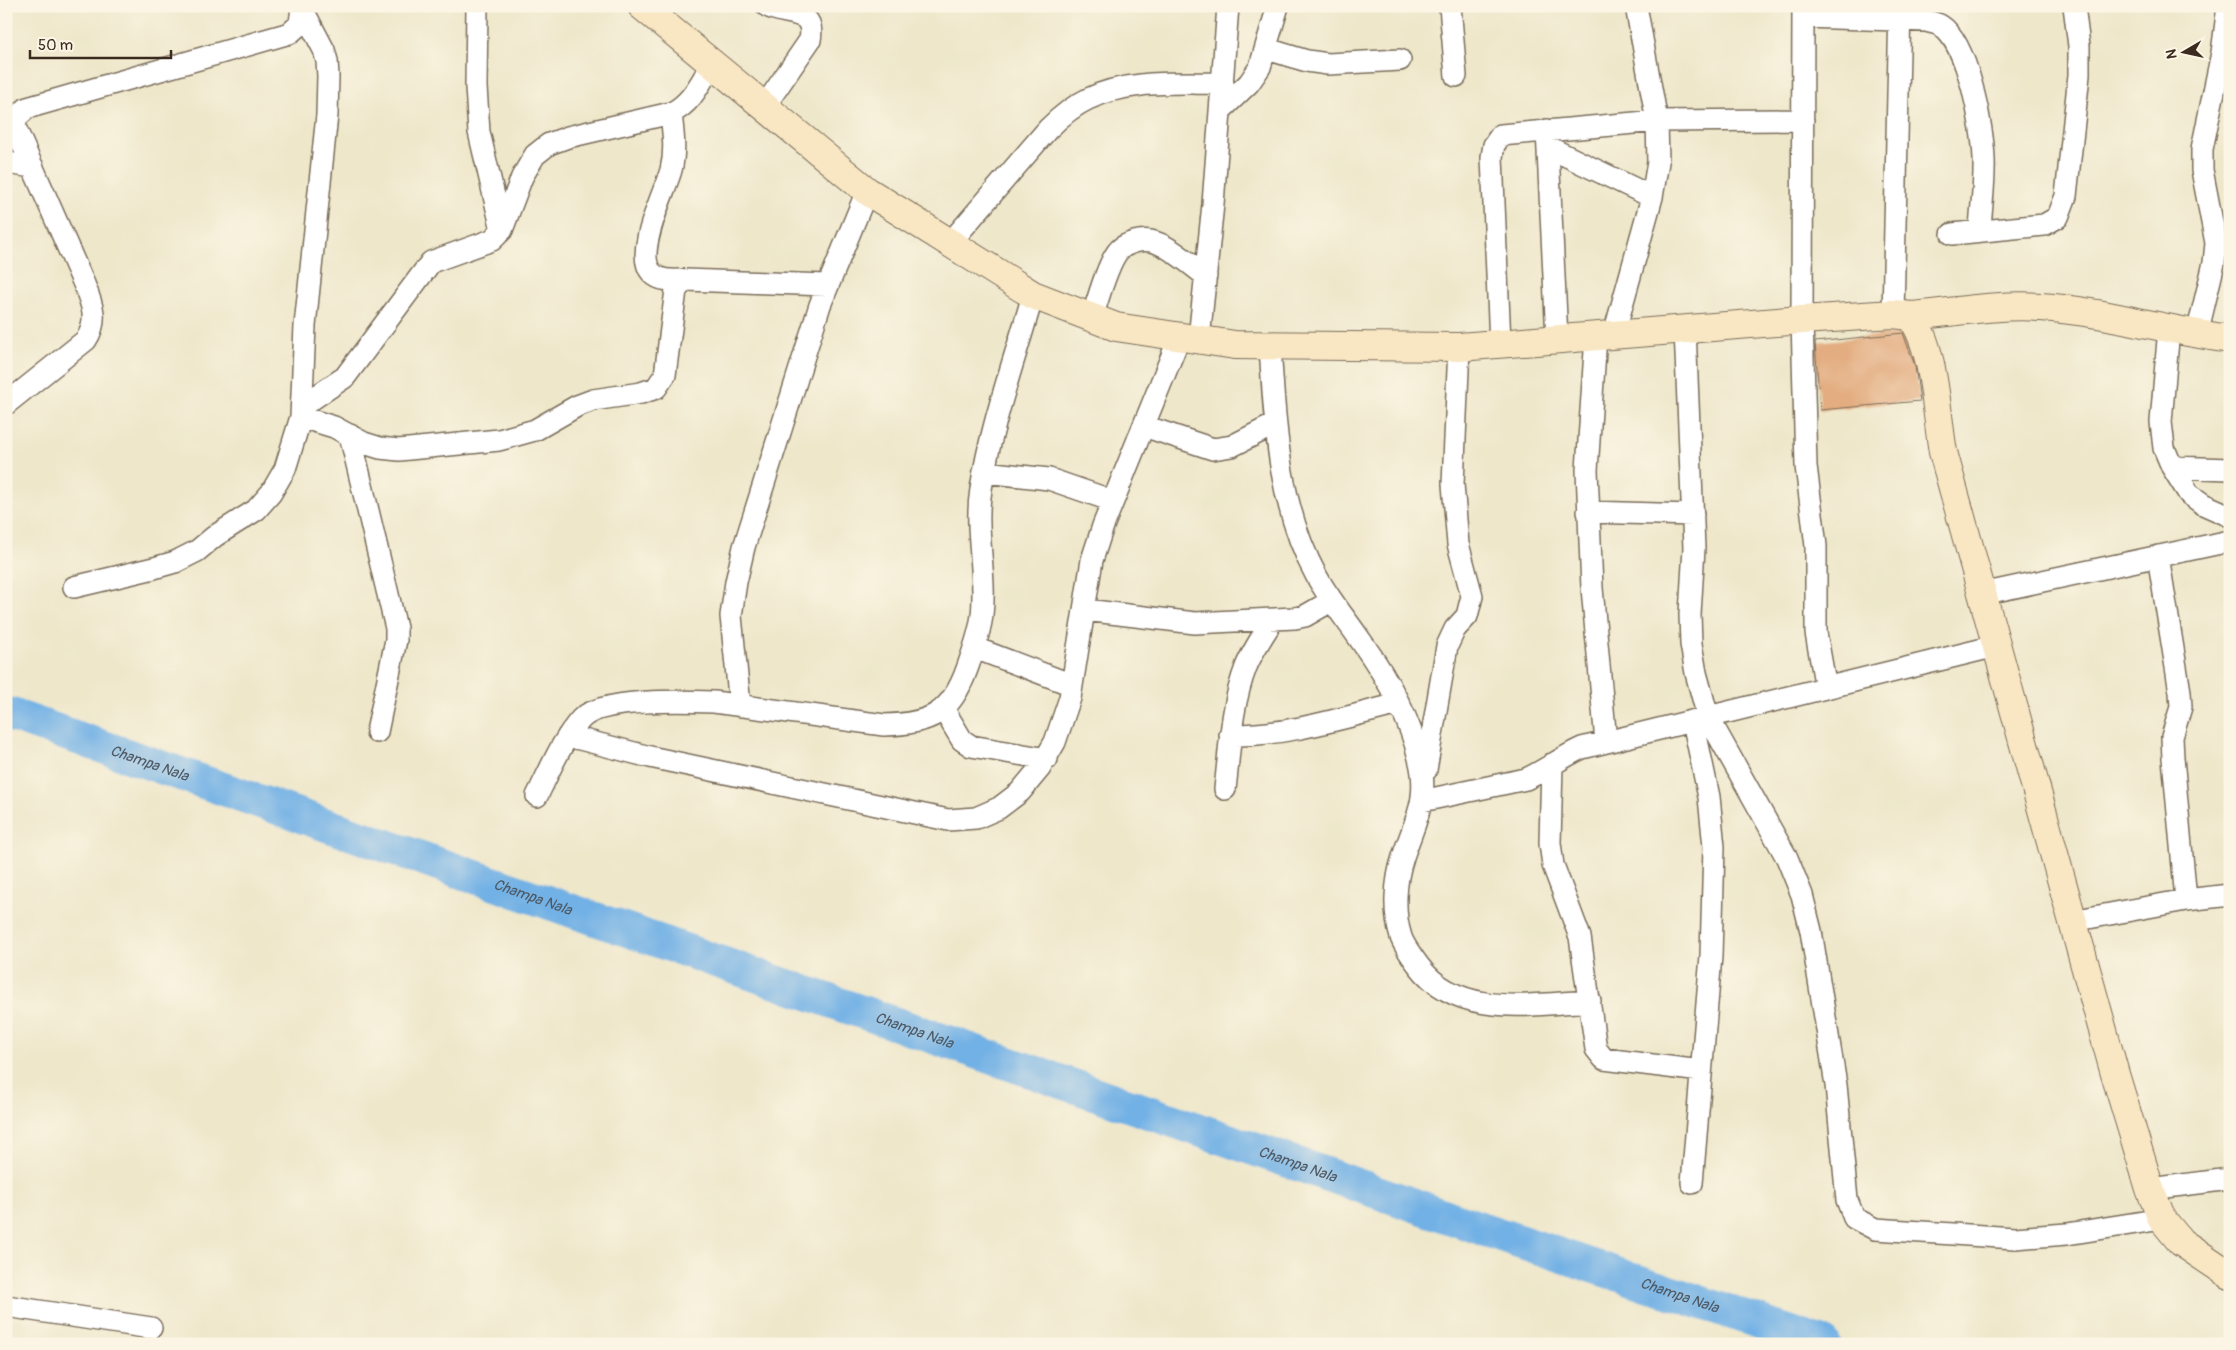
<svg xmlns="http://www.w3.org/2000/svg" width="2236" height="1350" font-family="Pangolin,sans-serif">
  <rect width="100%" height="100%" fill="#fcf5e5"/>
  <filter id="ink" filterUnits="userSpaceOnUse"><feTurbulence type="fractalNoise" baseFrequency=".02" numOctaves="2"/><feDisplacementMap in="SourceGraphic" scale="10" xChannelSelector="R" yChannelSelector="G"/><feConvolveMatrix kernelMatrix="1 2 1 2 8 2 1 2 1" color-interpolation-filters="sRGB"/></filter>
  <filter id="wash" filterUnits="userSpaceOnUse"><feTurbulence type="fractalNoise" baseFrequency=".0096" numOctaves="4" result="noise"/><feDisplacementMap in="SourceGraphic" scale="20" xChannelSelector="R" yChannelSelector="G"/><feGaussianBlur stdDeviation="1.12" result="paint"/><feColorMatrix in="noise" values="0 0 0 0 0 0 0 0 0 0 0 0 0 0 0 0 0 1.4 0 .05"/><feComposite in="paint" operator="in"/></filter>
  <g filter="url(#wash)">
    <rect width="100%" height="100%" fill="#eee7ca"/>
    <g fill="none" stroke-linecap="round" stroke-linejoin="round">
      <path stroke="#72b1e5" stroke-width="34" id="s1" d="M 6,713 L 1486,1230 L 1824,1344"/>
    </g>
    <g id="blocks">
      <path fill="#e3ad81" d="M 1903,333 L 1915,366 L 1920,401 L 1820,410 L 1815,342 Z"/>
    </g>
  </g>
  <g filter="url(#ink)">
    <use href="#blocks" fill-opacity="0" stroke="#7a6c5a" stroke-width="1"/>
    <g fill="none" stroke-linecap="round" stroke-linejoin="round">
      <g stroke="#7a6c5a" stroke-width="24">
        <path id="street" d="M 477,6 L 476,87 L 479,132 L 502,230
          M 1450,6 L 1456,76
          M 1803,6 L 1802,320 L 1806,466 L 1816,546 L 1816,633 L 1826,688
          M 1803,17 L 1927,21 C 1931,23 1938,23 1941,26 C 1968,43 1983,128 1984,159 C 1985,183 1981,207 1980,231
          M 1267,49 L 1307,61 L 1328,64 L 1400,60
          M 764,107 L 810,40 C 816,7 787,17 767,6
          M 1221,110 L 1249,83 L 1260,67 L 1278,6
          M 671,113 C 673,132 676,151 671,170 C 665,192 633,254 652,273 C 661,282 674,280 685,280
          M 1547,130 L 1557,339
          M 1548,147 L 1652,197
          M 6,163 L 33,167
          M 1952,234 L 2044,225 L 2058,217 L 2066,196 L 2079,75 L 2079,46 L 2074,6
          M 950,243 L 1048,129 C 1060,117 1073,106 1088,99 C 1129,79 1179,84 1223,83
          M 1893,314 L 1900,7
          M 1092,318 C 1097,302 1108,262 1119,250 C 1127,243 1140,239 1151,241 C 1168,244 1192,266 1206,276
          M 2169,328 L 2161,422 L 2164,448 L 2172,467 L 2189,494 L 2203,504 L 2230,516
          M 1685,329 L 1694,548 L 1690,614 L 1691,644 L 1696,673 L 1708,717 L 1787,858 L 1802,895 L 1811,931 L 1836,1085 L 1847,1200 L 1854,1218 L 1875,1229 L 2015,1238 L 2067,1234 L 2162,1219
          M 1614,334 L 1652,197 L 1658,162 L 1657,121 L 1636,6
          M 2197,334 L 2214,263 L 2216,243 L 2202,170 L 2202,149 L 2222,53 L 2228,6
          M 1596,336 L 1587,470 L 1592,588 L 1606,742
          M 1199,339 L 1213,204 L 1228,6
          M 1500,343 L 1492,157 L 1494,145 L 1501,135 L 1657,121 L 1803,120
          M 1270,345 C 1275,425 1278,506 1317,577 C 1330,600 1346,619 1361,641 C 1386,676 1409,715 1419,758 C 1430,799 1415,820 1403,857 C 1395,881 1393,912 1401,937 C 1404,946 1413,958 1419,966 C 1459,1019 1532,1004 1590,1001
          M 6,404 L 86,340 C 99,320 92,304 84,284 L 15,127 L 17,117 L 27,108 L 290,33 L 300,24 L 302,6
          M 302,406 L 345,377 L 431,262 L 492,240 L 502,230 L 522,177 L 535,155 L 549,144 L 568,137 L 671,113 C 692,103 700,83 712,64
          M 301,417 L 334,427 L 364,443 L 380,448 L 399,450 L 499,440 L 535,430 L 577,406 L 593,400 L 641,393 L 656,388 L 665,375 L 676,290 L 685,280 L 827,285
          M 1144,426 L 1213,449 L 1232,446 L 1275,424
          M 350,435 L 396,628 L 396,640 L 377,732
          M 2172,467 L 2230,469
          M 984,472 L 1049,479 L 1113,501
          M 1588,512 L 1693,515
          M 2158,556 L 2180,692 L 2181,707 L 2172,737 L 2173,758 L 2186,900
          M 74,587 L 154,568 L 175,562 L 197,551 L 215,536 L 256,510 L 271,493 L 285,469 L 301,417 L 305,326 L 327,115 L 328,76 L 327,61 L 324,50 L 302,8
          M 1982,594 L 2230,541
          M 1085,610 L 1195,623 L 1295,618 L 1305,616 L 1331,601
          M 975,648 L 1072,685
          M 740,706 L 731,616 L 736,582 L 744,547 L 820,305 L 867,191
          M 944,710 L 962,740 L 971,746 L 1047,759
          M 1230,735 C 1288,736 1344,717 1399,704
          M 568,736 L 650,757 L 948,820 L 976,818 L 999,808 L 1020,792 L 1040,768 L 1055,742 L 1070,698 L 1092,560 L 1103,526 L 1180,336
          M 1552,764 L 1550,843 L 1553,865 L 1580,937 L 1596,1049 L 1604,1059 L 1701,1071
          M 1426,770 L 1447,646 L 1455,629 L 1467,616 L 1472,596 L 1458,544 L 1453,484 L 1459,347
          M 1225,789 C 1230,748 1231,706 1246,667 C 1253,650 1263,635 1273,620
          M 537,796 C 550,770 562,740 581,719 C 601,698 686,701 714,702 L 884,725 C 930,724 951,714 967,669 C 973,652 980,633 982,615 C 987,573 974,531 981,489 C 991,424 1015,359 1033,295
          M 1422,801 L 1526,779 C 1546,770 1562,757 1582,748 L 1996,646
          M 2072,921 L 2186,900 L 2230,895
          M 1692,1183 L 1711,956 L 1714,847 L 1709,797 L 1693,721
          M 2150,1189 L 2230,1179
          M 6,1306 L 151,1328"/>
      </g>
      <g stroke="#7a6c5a" stroke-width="30">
        <path id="secondary" d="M 642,6 L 867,191 L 1033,295 L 1116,327 L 1235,345 L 1459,347 L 1802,320 L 1893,314 L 1911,316 C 1935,349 1936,412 1943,452 L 2115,1074 L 2150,1189 L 2162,1219 L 2181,1242 L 2230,1275
          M 1911,316 C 1954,312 1998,304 2041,307 C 2105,311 2167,331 2230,339"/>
      </g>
      <use href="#street" stroke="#fff" stroke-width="21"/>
      <use href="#secondary" stroke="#f9e7c3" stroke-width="28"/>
    </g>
  </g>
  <g text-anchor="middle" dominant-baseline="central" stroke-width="4.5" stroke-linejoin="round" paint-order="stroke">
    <g font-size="15" font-style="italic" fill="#4e5964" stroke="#fcf5e5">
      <text stroke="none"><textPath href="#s1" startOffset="152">Champa Nala</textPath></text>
      <text stroke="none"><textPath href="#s1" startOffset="558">Champa Nala</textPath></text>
      <text stroke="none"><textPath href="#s1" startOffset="962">Champa Nala</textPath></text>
      <text stroke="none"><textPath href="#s1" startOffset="1368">Champa Nala</textPath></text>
      <text stroke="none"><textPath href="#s1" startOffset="1772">Champa Nala</textPath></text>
    </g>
  </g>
  <rect width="2236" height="1350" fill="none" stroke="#fcf5e5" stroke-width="25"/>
  <g transform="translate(2184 52) rotate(261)" stroke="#fcf5e5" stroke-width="4" paint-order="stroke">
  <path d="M0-4L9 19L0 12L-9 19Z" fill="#3b2a1e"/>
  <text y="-8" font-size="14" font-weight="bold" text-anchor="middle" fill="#3b2a1e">N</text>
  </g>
  <path d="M30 50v8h141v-8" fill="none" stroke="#3b2a1e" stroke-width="2.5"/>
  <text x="38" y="50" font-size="15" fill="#3b2a1e" stroke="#fcf5e5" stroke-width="4" paint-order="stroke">50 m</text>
</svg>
